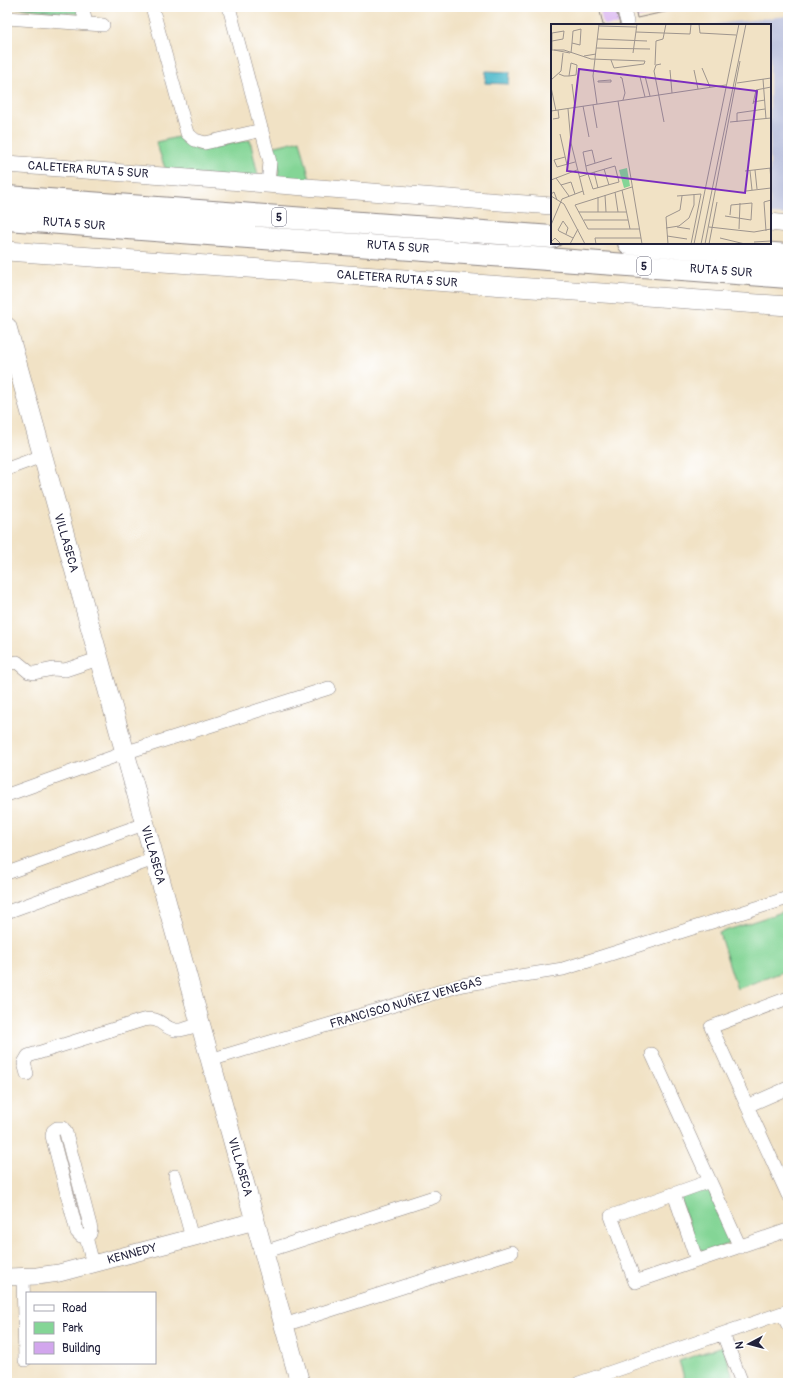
<svg xmlns="http://www.w3.org/2000/svg" width="795" height="1390" font-family="Pangolin,sans-serif">
  <rect width="100%" height="100%" fill="#fff"/>
  <filter id="ink" filterUnits="userSpaceOnUse"><feTurbulence type="fractalNoise" baseFrequency=".025" numOctaves="2"/><feDisplacementMap in="SourceGraphic" scale="8" xChannelSelector="R" yChannelSelector="G"/><feConvolveMatrix kernelMatrix="1 2 1 2 8 2 1 2 1" color-interpolation-filters="sRGB"/></filter>
  <filter id="wash" filterUnits="userSpaceOnUse"><feTurbulence type="fractalNoise" baseFrequency=".012" numOctaves="4" result="noise"/><feDisplacementMap in="SourceGraphic" scale="16" xChannelSelector="R" yChannelSelector="G"/><feGaussianBlur stdDeviation="0.9" result="paint"/><feColorMatrix in="noise" values="0 0 0 0 0 0 0 0 0 0 0 0 0 0 0 0 0 1.4 0 .05"/><feComposite in="paint" operator="in"/></filter>
  <g filter="url(#wash)">
    <rect width="100%" height="100%" fill="#f1e2c5"/>
    <path fill="#bdc3de" d="M 788,16 L 788,215 L 770,214 L 770,25 L 707,25 Z"/>
    <path fill="#84d596" stroke="#537c68" d="M 7,7 L 78,7 L 80,14 Z
      M 178,137 L 197,150 L 250,140 L 259,180 L 166,171 L 156,142 Z
      M 300,140 L 311,184 L 277,181 L 279,168 L 272,147 Z
      M 788,910 L 788,970 L 737,989 L 719,933 Z
      M 705,1188 L 709,1190 L 731,1238 L 729,1244 L 705,1252 L 698,1248 L 680,1200 L 682,1196 Z
      M 723,1346 L 735,1383 L 686,1383 L 679,1361 Z"/>
    <path fill="#4cb8c9" stroke="#376d82" d="M 486,71 L 510,72 L 509,84 L 485,83 Z"/>
    <g id="blocks">
      <path fill="#d2a6ed" d="M 599,7 L 615,7 L 620,25 L 603,25 Z
        M 635,7 L 668,7 L 669,11 L 637,18 Z"/>
    </g>
  </g>
  <g filter="url(#ink)">
    <use href="#blocks" fill-opacity="0" stroke="#8a8280" stroke-width="1"/>
    <g fill="none" stroke-linecap="round" stroke-linejoin="round">
      <g stroke="#8a8280" stroke-width="14">
        <path id="minor" d="M 82,7 L 86,23
          M 152,7 L 187,133 L 195,140 L 205,143 L 262,130
          M 229,7 L 270,162 L 268,184
          M 623,7 L 627,22
          M 7,18 L 103,25
          M 7,469 L 42,456
          M 7,664 L 17,662 L 29,672 L 34,673 L 53,669 L 65,670 L 98,659
          M 7,795 L 124,753 L 329,688
          M 7,873 L 144,824
          M 7,912 L 154,859
          M 788,998 L 711,1027 L 788,1195
          M 652,1054 L 740,1247
          M 210,1060 L 462,985 L 563,969 L 788,898
          M 27,1074 L 24,1063 L 28,1056 L 143,1020 C 161,1016 161,1027 175,1030 C 183,1031 193,1026 200,1024
          M 747,1106 L 788,1088
          M 57,1128 L 63,1128 L 66,1133 L 91,1229 L 90,1234 L 86,1237 L 81,1236 L 77,1232 L 52,1136 L 53,1131 Z
          M 175,1176 L 192,1238
          M 710,1181 L 611,1216 L 635,1282 L 788,1230
          M 674,1194 L 697,1261
          M 86,1237 L 93,1264
          M 264,1252 L 434,1197
          M 23,1277 L 25,1360
          M 782,1314 L 788,1325
          M 284,1325 L 512,1252
          M 723,1334 L 742,1383
          M 579,1383 L 788,1311"/>
      </g>
      <g stroke="#8a8280" stroke-width="18">
        <path id="tertiary" d="M 7,164 L 552,206
          M 770,222 L 788,224
          M 7,1277 L 37,1276 L 59,1273 L 255,1221"/>
      </g>
      <g stroke="#8a8280" stroke-width="20">
        <path id="secondary" d="M 7,251 L 788,306
          M 7,327 L 300,1383"/>
      </g>
      <g stroke="#8a8280" stroke-width="24">
        <path id="motorway" d="M 7,197 L 552,237
          M 7,219 L 788,277
          M 629,243 L 788,255"/>
      </g>
      <use href="#minor" stroke="#fff" stroke-width="13"/>
      <use href="#tertiary" stroke="#fff" stroke-width="17"/>
      <use href="#secondary" stroke="#fff" stroke-width="19"/>
      <use href="#motorway" stroke="#fff" stroke-width="22"/>
    </g>
  </g>
  <g text-anchor="middle" dominant-baseline="central" stroke-width="3.5" stroke-linejoin="round" paint-order="stroke">
    <g fill="#fff" stroke="#646476" stroke-width="1">
      <rect x="272" y="208" width="14" height="18" rx="3"/>
      <rect x="637" y="257" width="14" height="18" rx="3"/>
    </g>
    <g font-size="11" font-weight="bold" fill="#22223b">
      <text x="279" y="217">5</text>
      <text x="644" y="266">5</text>
    </g>
    <g font-size="12" fill="#22223b" stroke="#fff">
      <text transform="translate(88 170) rotate(4)">CALETERA RUTA 5 SUR</text>
      <text transform="translate(74 224) rotate(4)">RUTA 5 SUR</text>
      <text transform="translate(398 247) rotate(4)">RUTA 5 SUR</text>
      <text transform="translate(721 271) rotate(4)">RUTA 5 SUR</text>
      <text transform="translate(397 279) rotate(4)">CALETERA RUTA 5 SUR</text>
      <text transform="translate(66 543) rotate(74)">VILLASECA</text>
      <text transform="translate(153 855) rotate(74)">VILLASECA</text>
      <text transform="translate(406 1003) rotate(-16)">FRANCISCO NUÑEZ VENEGAS</text>
      <text transform="translate(240 1167) rotate(74)">VILLASECA</text>
      <text transform="translate(132 1254) rotate(-15)">KENNEDY</text>
    </g>
  </g>
  <g transform="translate(551 24)">
    <rect width="220" height="220" fill="#f1e2c5"/>
    <path d="M 76,144 L 79,162 L 73,164 L 68,146 Z" fill="#84d596"/>
    <path fill="none" stroke="#9e958e" stroke-width="1" d="M 148,0 L 149,9 L 185,11M 48,2 L 85,3M 85,8 L 139,10 L 140,0M 46,15 L 96,17M 45,24 L 99,25M 0,26 L 13,26 L 40,35 L 94,37M 1,26 L 1,9 L 13,7 L 12,15 L 1,17M 3,26 L 19,29M 20,29 L 21,19 L 22,7 L 30,5 L 29,21 L 21,19M 82,29 L 86,0M 33,32 L 45,30M 60,36 L 63,44 L 93,40 L 94,37M 110,40 L 105,41 L 103,47 L 113,98M 104,41 L 105,17 L 112,15 L 115,0M 151,44 L 159,63M 119,46 L 121,69M 143,46 L 147,65M 8,50 L 13,52 L 18,52 L 25,51 L 26,41 L 20,39 L 18,52M 94,52 L 99,72M 69,53 L 71,54 L 74,69 L 72,76M 89,53 L 94,73M 212,55 L 215,95M 0,56 L 10,47 L 12,29M 60,56 L 60,58 L 47,58 L 47,57 ZM 186,59 L 220,54M 21,60 L 24,84M 0,63 L 5,87M 67,77 L 91,220M 202,78 L 214,76M 46,80 L 42,52 L 48,0M 202,80 L 205,66 L 220,63M 42,81 L 46,104M 32,82 L 38,113M 17,85 L 20,119 L 33,171M 0,87 L 175,61M 2,95 L 8,94 L 7,86M 179,98 L 220,94M 186,98 L 186,89 L 214,85M 9,110 L 16,141M 14,133 L 3,136 L 6,143 L 24,138M 35,142 L 61,134M 219,144 L 220,157M 53,145 L 58,161M 204,146 L 206,165M 194,147 L 220,144M 199,147 L 201,166M 43,148 L 47,164M 28,153 L 37,150 L 64,142 L 68,158 L 42,165 L 37,150 L 36,148 L 32,128 L 41,126 L 44,139M 5,154 L 18,172M 0,156 L 26,146M 10,161 L 20,158 L 24,170M 81,163 L 24,181 L 37,205 L 88,205M 71,166 L 79,205M 195,167 L 220,164M 64,168 L 67,188M 0,170 L 3,168 L 6,176M 54,171 L 55,188M 0,172 L 13,180 L 34,220M 126,172 L 150,170 L 140,220M 47,173 L 47,188M 28,188 L 75,188M 174,192 L 200,196 L 201,179 L 180,181 L 179,191M 33,196 L 77,196M 0,201 L 11,175 L 32,167M 126,203 L 139,205M 158,203 L 203,208 L 220,205M 115,204 L 128,202 L 138,194 L 143,181 L 143,170M 188,205 L 189,179M 215,207 L 213,178 L 220,176M 15,210 L 17,204 L 12,197 L 7,206 L 8,207 L 22,214M 116,212 L 136,215M 169,214 L 194,220M 0,218 L 4,214 L 10,220M 203,218 L 220,217M 19,220 L 27,205M 45,220 L 44,214 L 90,214M 117,220 L 115,193 L 129,186 L 131,172M 143,220 L 188,0M 150,220 L 195,0M 154,220 L 189,37M 158,220 L 166,178"/>
    <path fill="#7b2cbf" fill-opacity="0.15" stroke="#7b2cbf" stroke-width="2" d="M 28,45 L 206,67 L 194,169 L 16,147 Z"/>
    <rect width="220" height="220" fill="none" stroke="#22223b" stroke-width="2"/>
  </g>
  <rect width="795" height="1390" fill="none" stroke="#fff" stroke-width="24"/>
  <rect x="26" y="1292" width="130" height="72" fill="#ffffff" stroke="#a7a7b1"/>
  <rect x="34" y="1305" width="20" height="6" fill="#ffffff" stroke="#a7a7b1"/>
  <text x="62" y="1312" font-size="12" fill="#22223b">Road</text>
  <rect x="34" y="1322" width="20" height="12" fill="#84d596" stroke="#a7a7b1"/>
  <text x="62" y="1332" font-size="12" fill="#22223b">Park</text>
  <rect x="34" y="1342" width="20" height="12" fill="#d2a6ed" stroke="#a7a7b1"/>
  <text x="62" y="1352" font-size="12" fill="#22223b">Building</text>
  <g transform="translate(749 1344) rotate(263)" stroke="#ffffff" stroke-width="3" paint-order="stroke">
  <path d="M0-3L7 15L0 10L-7 15Z" fill="#22223b"/>
  <text y="-6" font-size="11" font-weight="bold" text-anchor="middle" fill="#22223b">N</text>
  </g>
</svg>
